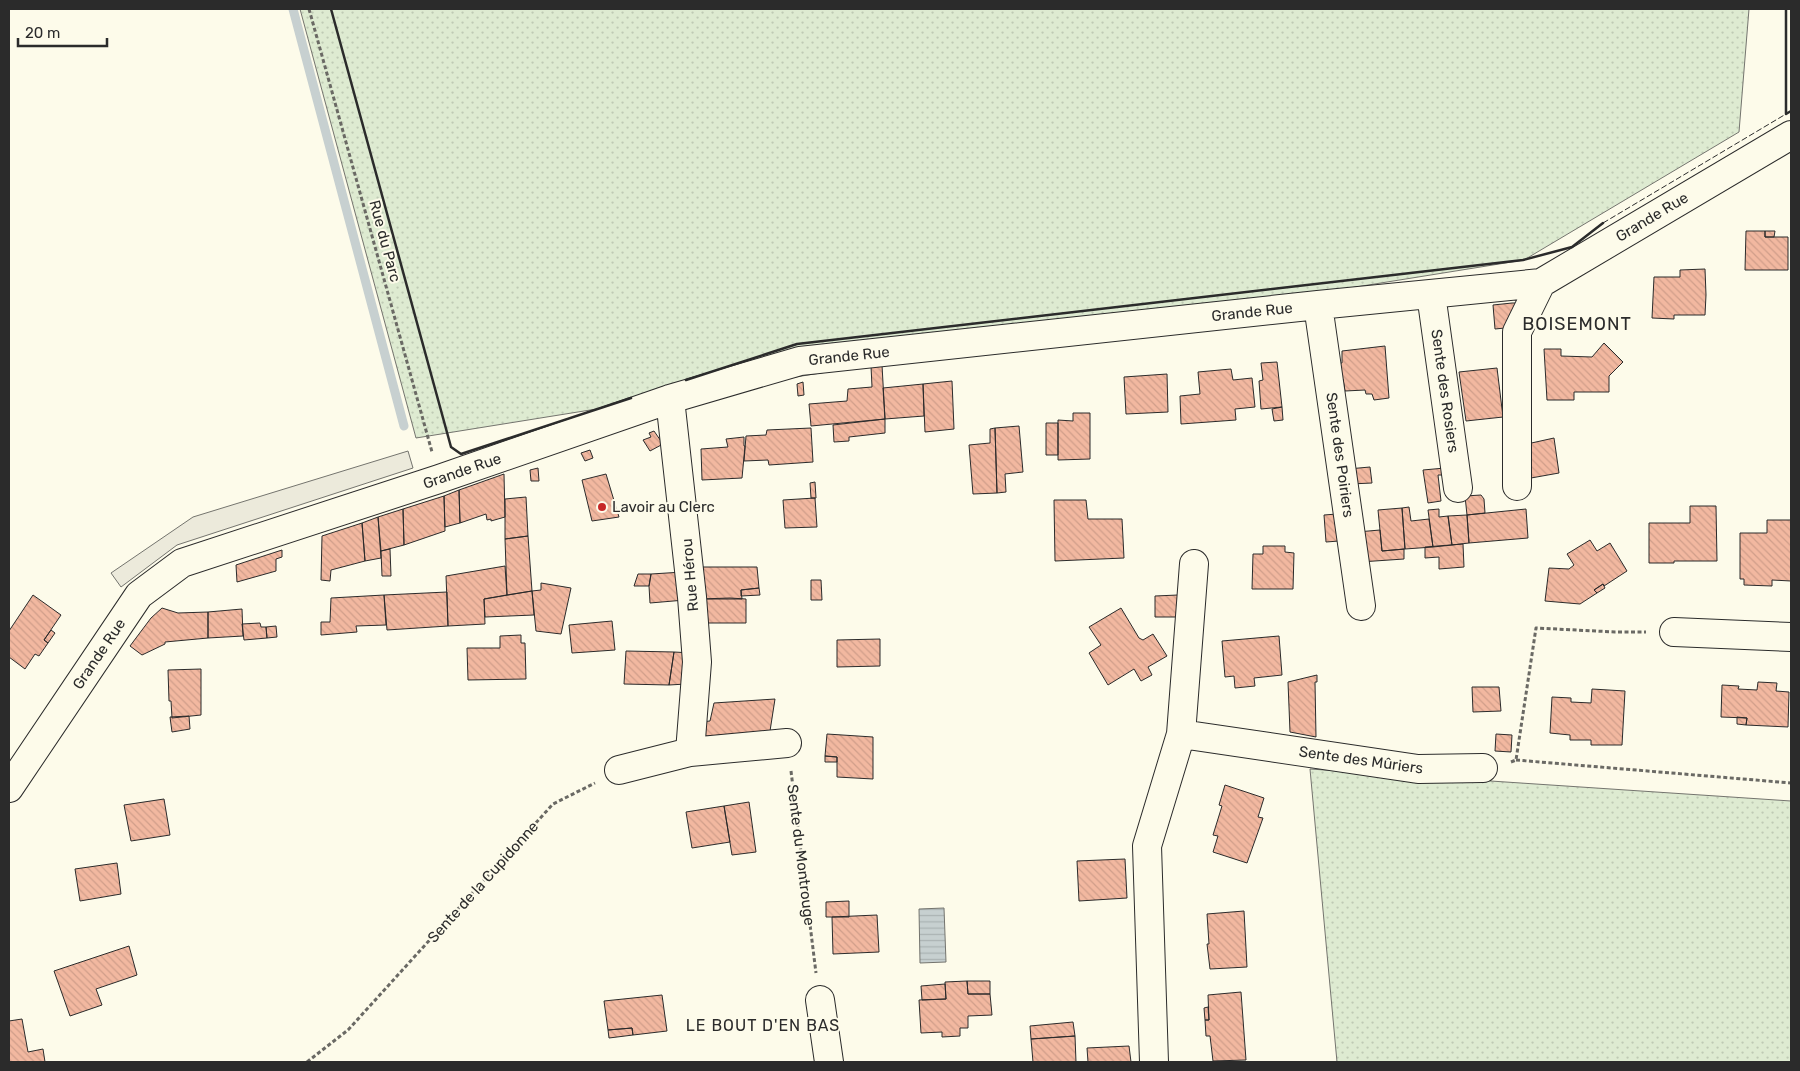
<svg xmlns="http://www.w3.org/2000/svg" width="1800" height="1071" font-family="Rubik,sans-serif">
  <defs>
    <pattern id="grass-dots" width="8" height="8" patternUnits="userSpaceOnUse" patternTransform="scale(1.25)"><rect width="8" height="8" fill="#deebd1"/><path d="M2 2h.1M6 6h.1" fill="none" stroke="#bfcab4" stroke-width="1.8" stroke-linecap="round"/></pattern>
    <pattern id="water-rules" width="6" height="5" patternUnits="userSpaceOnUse" patternTransform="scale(1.25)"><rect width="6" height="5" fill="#c7d0d0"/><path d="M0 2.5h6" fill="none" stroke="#abb3b3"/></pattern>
    <pattern id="building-back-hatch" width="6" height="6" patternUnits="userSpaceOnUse" patternTransform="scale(1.25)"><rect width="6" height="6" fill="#f2b8a0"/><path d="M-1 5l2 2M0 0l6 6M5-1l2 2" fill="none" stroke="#d09e8a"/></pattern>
  </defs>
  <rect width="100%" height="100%" fill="#fdfbea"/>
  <path fill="url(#grass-dots)" stroke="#74746e" d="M 300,9 L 1749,9 L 1739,132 L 1524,260 L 416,438 Z
    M 1310,769 L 1791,801 L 1791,1062 L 1337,1062 Z"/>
  <path fill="#eceadb" stroke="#74746e" d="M 408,451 L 413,468 L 177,545 L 121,587 L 111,573 L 193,517 Z"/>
  <path fill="url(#water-rules)" stroke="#74746e" d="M 944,908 L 946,962 L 920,963 L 919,909 Z"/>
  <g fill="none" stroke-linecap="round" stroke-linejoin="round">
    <path stroke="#c7d0d0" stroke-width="9" d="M 293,9 L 404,426"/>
  </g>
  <path fill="url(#building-back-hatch)" stroke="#2b2b2b" d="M 1746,231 L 1765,231 L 1765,237 L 1788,237 L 1788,270 L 1745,270 Z
    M 1765,231 L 1775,231 L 1774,237 L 1765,237 Z
    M 1705,269 L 1706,295 L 1705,315 L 1674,315 L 1674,319 L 1652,318 L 1654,277 L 1680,277 L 1680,270 Z
    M 1512,303 L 1519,303 L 1505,328 L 1495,329 L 1493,305 Z
    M 1604,343 L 1623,362 L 1609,376 L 1609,392 L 1574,392 L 1574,400 L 1547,400 L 1544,349 L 1561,349 L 1561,356 L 1592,357 Z
    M 1385,346 L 1389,398 L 1374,400 L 1372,394 L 1366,394 L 1365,390 L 1345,391 L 1343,379 L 1333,380 L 1331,364 L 1342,363 L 1342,351 Z
    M 1277,362 L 1282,407 L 1261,409 L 1259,381 L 1263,380 L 1261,363 Z
    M 882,365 L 885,419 L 811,426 L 809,404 L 847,401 L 848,389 L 872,387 L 871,366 Z
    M 1497,368 L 1503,417 L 1466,421 L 1459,372 Z
    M 1231,369 L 1233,380 L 1252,378 L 1255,407 L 1235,409 L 1236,420 L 1181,424 L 1180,396 L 1200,394 L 1198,372 Z
    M 1167,374 L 1168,412 L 1126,414 L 1124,377 Z
    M 952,381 L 954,429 L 925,432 L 923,384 Z
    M 803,382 L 804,395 L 798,396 L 797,384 Z
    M 923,384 L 924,416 L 885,419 L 883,388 Z
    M 1282,407 L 1283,420 L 1274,421 L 1272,409 Z
    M 1073,413 L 1090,413 L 1090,459 L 1058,460 L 1058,420 L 1073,421 Z
    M 885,419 L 885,433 L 849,437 L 849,441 L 834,442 L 833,425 Z
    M 1046,423 L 1058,423 L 1058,455 L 1046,455 Z
    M 1019,426 L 1023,472 L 1005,474 L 1006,492 L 997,493 L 995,428 Z
    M 811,428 L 813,462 L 769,465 L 768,460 L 744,461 L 746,436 L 766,435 L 767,430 Z
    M 995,428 L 997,493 L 973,494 L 969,445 L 990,443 L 990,429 Z
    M 654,431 L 663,444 L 650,451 L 643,440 L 651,437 L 649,433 Z
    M 744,437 L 744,446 L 745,446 L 742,478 L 702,480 L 701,449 L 728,447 L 726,439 Z
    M 1554,438 L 1559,473 L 1531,478 L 1527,444 Z
    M 590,450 L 593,458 L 585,461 L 581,453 Z
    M 1370,467 L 1372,483 L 1350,484 L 1348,469 Z
    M 538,468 L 539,481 L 531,481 L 530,470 Z
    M 1445,468 L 1445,475 L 1438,475 L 1441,501 L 1428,503 L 1423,470 Z
    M 504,474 L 505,517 L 491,521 L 491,519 L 487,520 L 486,514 L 460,523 L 459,490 Z
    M 606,474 L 619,517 L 592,521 L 582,480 Z
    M 815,482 L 816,498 L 811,498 L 810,483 Z
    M 459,490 L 460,523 L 445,527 L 444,496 Z
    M 1481,495 L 1484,499 L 1485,513 L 1467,515 L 1465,496 Z
    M 444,496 L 445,531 L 404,545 L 403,509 Z
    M 526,497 L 528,536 L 505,539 L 505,499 Z
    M 815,498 L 817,527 L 785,528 L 783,500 Z
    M 1054,500 L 1086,500 L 1088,519 L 1122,519 L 1124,558 L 1055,561 Z
    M 1690,506 L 1716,506 L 1717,561 L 1674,561 L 1674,563 L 1649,563 L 1649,523 L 1690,523 Z
    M 1409,507 L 1411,521 L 1429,519 L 1433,547 L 1405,549 L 1402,508 Z
    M 1402,508 L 1405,549 L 1382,551 L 1378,510 Z
    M 403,509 L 404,545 L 381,551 L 378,517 Z
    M 1439,509 L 1439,517 L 1448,516 L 1452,545 L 1433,547 L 1428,510 Z
    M 1526,509 L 1528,538 L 1469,543 L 1467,515 Z
    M 1337,514 L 1339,541 L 1326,542 L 1324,515 Z
    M 1467,515 L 1469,543 L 1452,545 L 1448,516 Z
    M 378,517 L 381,558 L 365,561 L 362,523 Z
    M 1767,520 L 1791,520 L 1791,581 L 1772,580 L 1772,586 L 1744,585 L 1744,579 L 1740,579 L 1740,533 L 1767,533 Z
    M 362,523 L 365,561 L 331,570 L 330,581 L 321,580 L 322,536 Z
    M 1380,530 L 1382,551 L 1404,549 L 1404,559 L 1360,562 L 1357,532 Z
    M 528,536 L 532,591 L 507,595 L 505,539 Z
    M 1590,540 L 1597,551 L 1610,543 L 1627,571 L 1604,586 L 1603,584 L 1594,590 L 1597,593 L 1580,604 L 1545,601 L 1549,568 L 1569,569 L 1574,565 L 1567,554 Z
    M 1463,544 L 1464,567 L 1439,569 L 1439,557 L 1425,558 L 1425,547 Z
    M 1263,546 L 1285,546 L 1285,552 L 1294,553 L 1293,589 L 1252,589 L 1253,554 L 1263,554 Z
    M 390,549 L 391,576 L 382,576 L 381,551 Z
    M 282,550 L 282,557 L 276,559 L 276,571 L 237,582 L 236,565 Z
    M 505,566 L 507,595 L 484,599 L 485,624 L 448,626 L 446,576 Z
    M 698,567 L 757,567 L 759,588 L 741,590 L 742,599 L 700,599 Z
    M 683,572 L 685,600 L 650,603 L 649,586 L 651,574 Z
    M 638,574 L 651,574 L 649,586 L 634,586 Z
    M 811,580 L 821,580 L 822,600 L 811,600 Z
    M 541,583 L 571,588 L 561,634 L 536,631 L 532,591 L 541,590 Z
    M 1603,584 L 1605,588 L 1597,593 L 1594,590 Z
    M 759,588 L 760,595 L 741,596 L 741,590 Z
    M 532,591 L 534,615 L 485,617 L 484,599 Z
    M 447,592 L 448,626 L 387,630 L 384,595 Z
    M 33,595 L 61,615 L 44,640 L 48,643 L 39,656 L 35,654 L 25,669 L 9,657 L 9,631 Z
    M 384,595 L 386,625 L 356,626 L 357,632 L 321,635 L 321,622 L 330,622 L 331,598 Z
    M 1178,595 L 1178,617 L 1155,617 L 1155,596 Z
    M 730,598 L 746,599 L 746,623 L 705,623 L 700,599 Z
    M 162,608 L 178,613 L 208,612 L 208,638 L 165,642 L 165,644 L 142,655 L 130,646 L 151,618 Z
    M 1121,608 L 1139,638 L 1143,640 L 1153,634 L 1167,656 L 1148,667 L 1152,675 L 1141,681 L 1134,669 L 1108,685 L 1089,653 L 1101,645 L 1089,627 Z
    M 242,609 L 243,636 L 208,638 L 208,612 Z
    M 612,621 L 615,650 L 572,653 L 569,625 Z
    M 260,623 L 261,627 L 266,627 L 267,638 L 244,640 L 242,624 Z
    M 276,626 L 277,637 L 267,638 L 266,627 Z
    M 51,630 L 55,633 L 48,643 L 44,640 Z
    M 521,635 L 521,643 L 525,643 L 526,679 L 468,680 L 467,648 L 500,648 L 500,636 Z
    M 1279,636 L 1282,675 L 1254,678 L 1255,686 L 1235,688 L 1234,676 L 1225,677 L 1222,641 Z
    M 880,639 L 880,666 L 837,667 L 837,640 Z
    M 626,651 L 674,652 L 669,685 L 624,684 Z
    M 674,652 L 692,653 L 686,684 L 669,685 Z
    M 201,669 L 201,715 L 172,718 L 171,701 L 169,701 L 168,670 Z
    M 1317,675 L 1317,682 L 1315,682 L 1316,737 L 1290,732 L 1288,682 Z
    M 1758,682 L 1777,683 L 1776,691 L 1789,692 L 1788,727 L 1746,725 L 1747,718 L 1721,717 L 1722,685 L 1739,686 L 1738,689 L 1757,690 Z
    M 1472,687 L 1499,687 L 1501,711 L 1473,712 Z
    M 1592,689 L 1625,691 L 1622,745 L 1591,745 L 1591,740 L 1570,740 L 1570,735 L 1550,733 L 1552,697 L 1571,698 L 1571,702 L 1591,703 Z
    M 775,699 L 770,731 L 697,737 L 700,722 L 710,721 L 714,703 Z
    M 189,716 L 190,729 L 172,732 L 170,717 Z
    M 1737,717 L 1747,718 L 1746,725 L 1737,724 Z
    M 827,734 L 873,737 L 873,779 L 837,777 L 837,757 L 825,756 Z
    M 1496,734 L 1512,735 L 1511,752 L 1495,751 Z
    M 825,756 L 837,757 L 837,762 L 825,762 Z
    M 1225,785 L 1264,798 L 1258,817 L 1263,818 L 1247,863 L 1213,852 L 1218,836 L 1213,835 L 1222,806 L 1219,805 Z
    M 164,799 L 170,835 L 131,841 L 124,805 Z
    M 749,802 L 756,852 L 732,855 L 724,806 Z
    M 724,806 L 730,842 L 692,848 L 686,812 Z
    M 1125,859 L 1127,898 L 1079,901 L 1077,861 Z
    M 117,863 L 121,894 L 80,901 L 75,869 Z
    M 849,901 L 849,917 L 826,917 L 826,902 Z
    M 1244,911 L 1247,967 L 1210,969 L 1207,944 L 1209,944 L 1207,914 Z
    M 877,915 L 879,952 L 833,954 L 832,917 Z
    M 129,946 L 137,975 L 96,989 L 102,1005 L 70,1016 L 54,971 Z
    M 967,981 L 968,994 L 990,994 L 992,1015 L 968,1016 L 968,1028 L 960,1028 L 960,1036 L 942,1037 L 942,1032 L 921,1033 L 919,1000 L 946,999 L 945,982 Z
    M 967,981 L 990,981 L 990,994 L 968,994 Z
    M 945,984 L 946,999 L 922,1000 L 921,986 Z
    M 1241,992 L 1246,1060 L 1213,1061 L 1210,1036 L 1206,1036 L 1205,1020 L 1209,1020 L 1208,995 Z
    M 662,995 L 667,1031 L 633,1035 L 632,1028 L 608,1030 L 604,1001 Z
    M 1208,1007 L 1209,1020 L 1205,1020 L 1204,1008 Z
    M 22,1019 L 28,1052 L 43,1049 L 45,1062 L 9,1062 L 9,1021 Z
    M 1073,1022 L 1075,1036 L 1031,1039 L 1030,1026 Z
    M 632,1028 L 633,1035 L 609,1038 L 608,1030 Z
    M 1075,1036 L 1076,1062 L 1033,1062 L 1031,1039 Z
    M 1129,1046 L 1131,1062 L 1088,1062 L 1087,1048 Z"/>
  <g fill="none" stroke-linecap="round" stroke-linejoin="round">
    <g stroke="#2b2b2b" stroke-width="30">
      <path id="minor" d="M 1431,294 L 1458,488
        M 1318,305 L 1361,606
        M 670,399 L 692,597 L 697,662 L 690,752
        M 1517,486 L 1517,332 L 1541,283
        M 1674,632 L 1791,637
        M 1181,734 L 1194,564
        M 619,770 L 690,752 L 787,743
        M 9,788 L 139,595 L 182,563 L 439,479 L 670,399 L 800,361 L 1318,305 L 1541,283 L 1791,135
        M 820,1000 L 829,1062
        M 1154,1062 L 1147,846 L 1181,734 L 1418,769 L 1483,768"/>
    </g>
    <path stroke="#6a6964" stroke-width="3" stroke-dasharray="4 2.5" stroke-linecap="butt" d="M 309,9 L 432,452
      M 1516,760 L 1791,783
      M 1511,762 L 1516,760 L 1536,628 L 1615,632 L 1646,632
      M 791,771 L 816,973
      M 307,1062 L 348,1030 L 553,804 L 595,783"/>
    <use href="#minor" stroke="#fdfbea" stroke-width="28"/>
    <path stroke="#2b2b2b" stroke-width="1" stroke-dasharray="6 2.5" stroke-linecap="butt" d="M 1603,223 L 1786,114"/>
    <path stroke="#2b2b2b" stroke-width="2.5" d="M 331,9 L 451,447 L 461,454 L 631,398
      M 1786,9 L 1786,114 L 1791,111
      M 686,380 L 797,344 L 1523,260 L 1572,247 L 1603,223"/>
  </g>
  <circle fill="#c62828" stroke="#fdfbea" stroke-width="2" cx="602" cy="507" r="5"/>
  <g text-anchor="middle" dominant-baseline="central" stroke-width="4" stroke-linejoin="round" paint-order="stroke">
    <g font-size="15" fill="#2b2b2b" stroke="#fdfbea">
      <text transform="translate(1652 217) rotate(-31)">Grande Rue</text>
      <text transform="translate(385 241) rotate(75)">Rue du Parc</text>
      <text transform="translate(1252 312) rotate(-6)">Grande Rue</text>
      <text transform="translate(849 356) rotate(-6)">Grande Rue</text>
      <text transform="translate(1445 391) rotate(82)">Sente des Rosiers</text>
      <text transform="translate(1340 455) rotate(82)">Sente des Poiriers</text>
      <text transform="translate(462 471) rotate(-19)">Grande Rue</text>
      <text transform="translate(690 575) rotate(-95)">Rue Hérou</text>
      <text transform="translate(99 654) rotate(-56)">Grande Rue</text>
      <text transform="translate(1361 760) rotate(8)">Sente des Mûriers</text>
      <text transform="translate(801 855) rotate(83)">Sente du Montrouge</text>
      <text transform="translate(483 882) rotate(-48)">Sente de la Cupidonne</text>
    </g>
    <g font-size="15" fill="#2b2b2b" stroke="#fdfbea" text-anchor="start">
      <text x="612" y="507">Lavoir au Clerc</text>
    </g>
    <g font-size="16" letter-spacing="1" fill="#2b2b2b" stroke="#fdfbea">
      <text x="763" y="1025">LE BOUT D'EN BAS</text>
    </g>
    <g font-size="18" letter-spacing="1" fill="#2b2b2b" stroke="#fdfbea">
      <text x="1577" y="324">BOISEMONT</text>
    </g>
  </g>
  <rect width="1800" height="1071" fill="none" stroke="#2b2b2b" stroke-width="20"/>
  <path d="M18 38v8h89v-8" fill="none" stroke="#2b2b2b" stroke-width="2.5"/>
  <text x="25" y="38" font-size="15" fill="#2b2b2b" stroke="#fdfbea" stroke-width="4" paint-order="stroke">20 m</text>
</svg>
